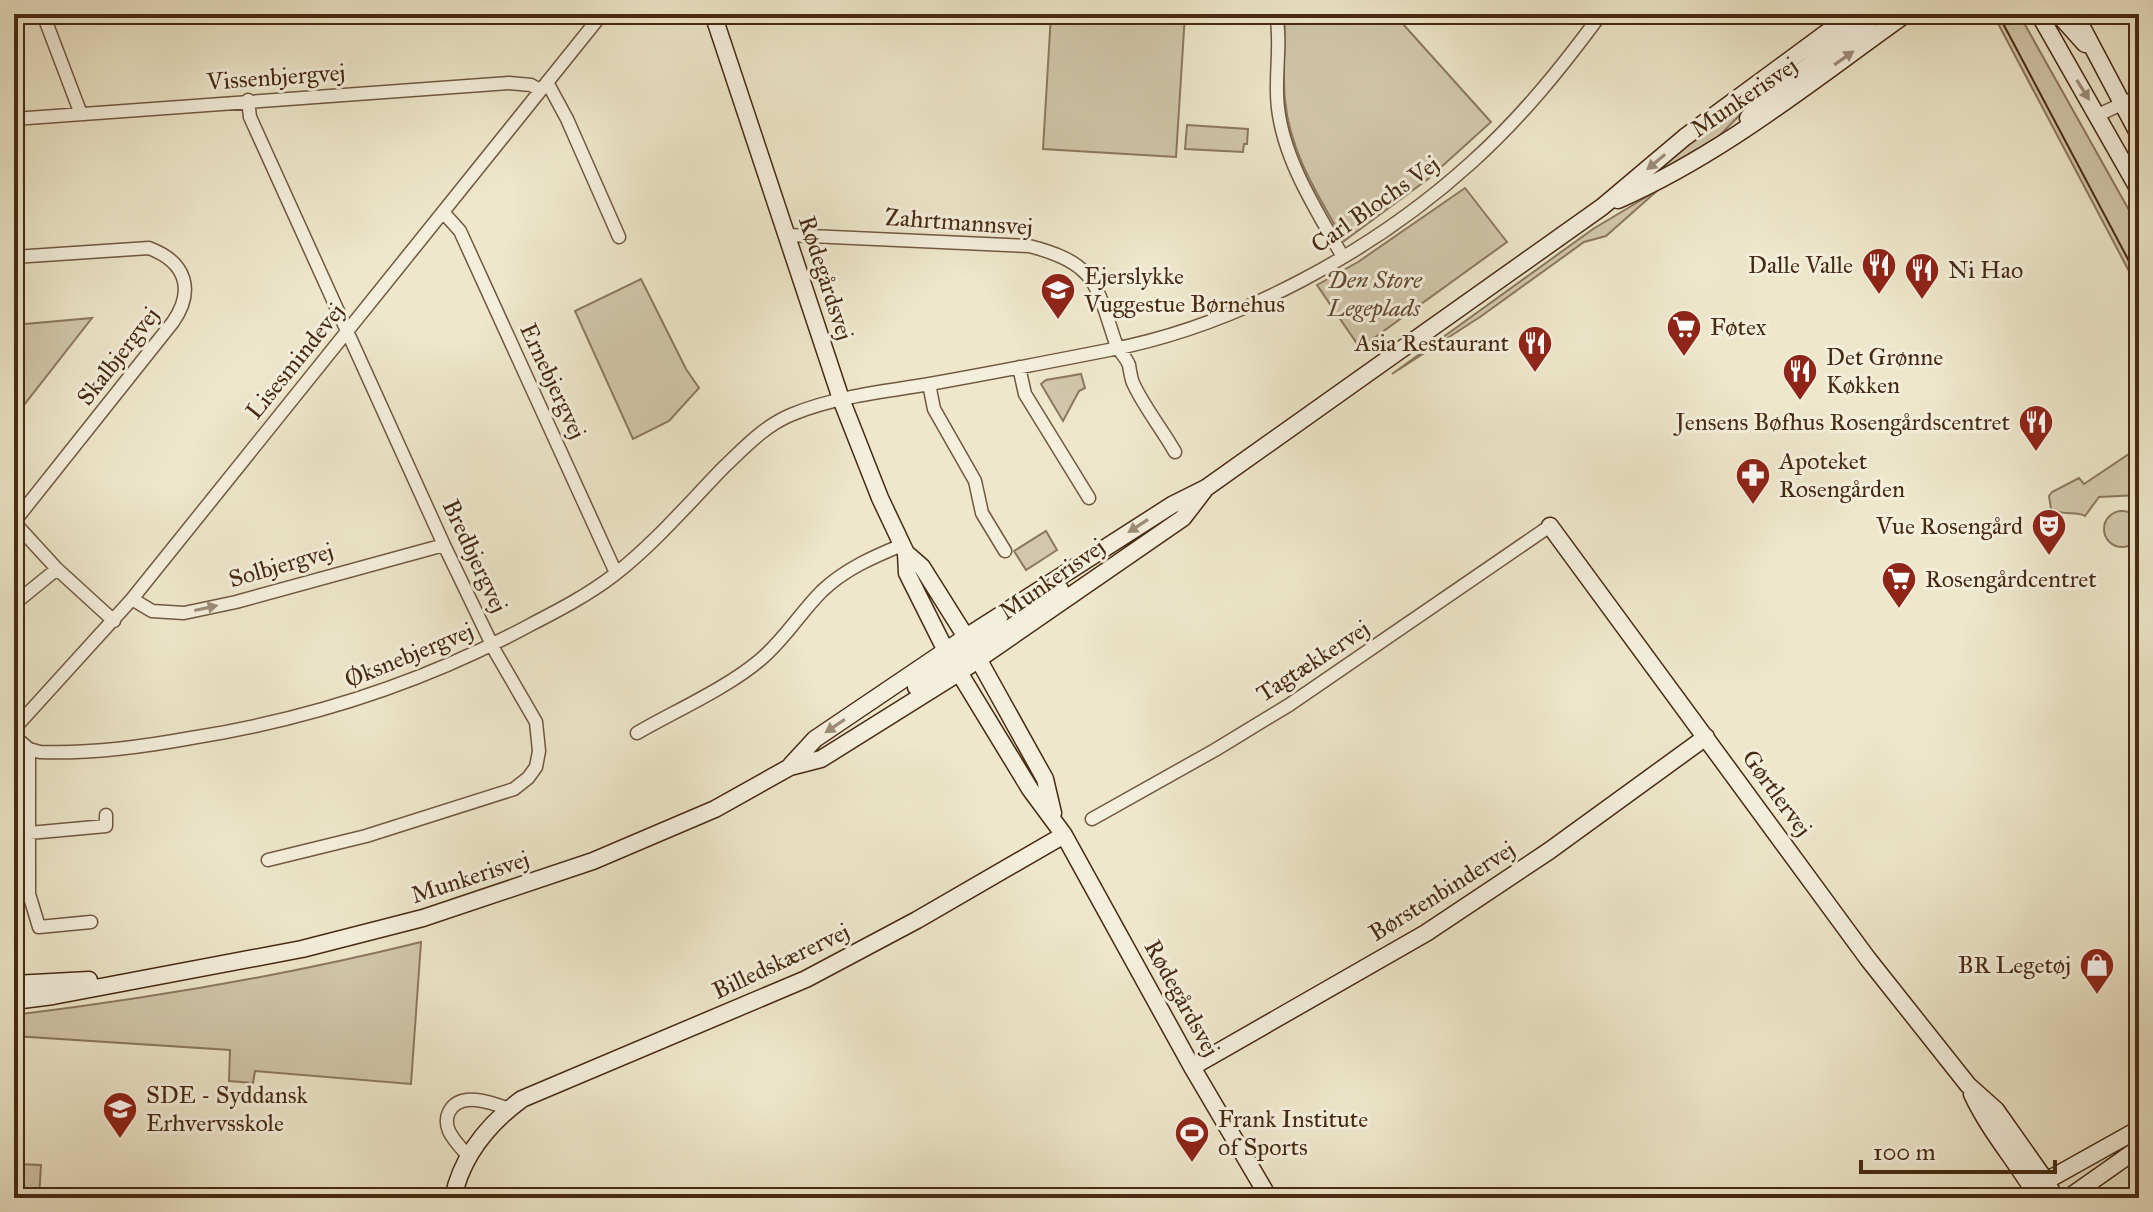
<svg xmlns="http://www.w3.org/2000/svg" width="2153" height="1212" font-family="'IM FELL Great Primer',serif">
  <rect width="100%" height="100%" fill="#eee7cb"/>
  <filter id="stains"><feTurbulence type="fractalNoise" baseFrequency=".0025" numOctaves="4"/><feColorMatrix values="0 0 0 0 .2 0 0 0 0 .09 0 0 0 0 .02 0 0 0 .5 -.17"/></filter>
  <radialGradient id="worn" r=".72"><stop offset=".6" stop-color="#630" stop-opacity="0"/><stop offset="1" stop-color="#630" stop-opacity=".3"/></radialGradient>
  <path fill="#d2c7ac" stroke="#8c785f" stroke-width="2" d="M 1051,14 L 1185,14 L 1176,157 L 1043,149 Z
    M 1284,14 L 1394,14 L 1491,122 L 1428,179 L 1344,241 C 1318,195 1290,153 1285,100 C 1282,72 1286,42 1284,14 Z
    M 1993,14 L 2019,14 L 2139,228 L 2139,290 Z
    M 1767,88 L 1718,137 L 1644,180 L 1641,177 Z
    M 1187,125 L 1248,129 L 1247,144 L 1244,144 L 1243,152 L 1185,149 Z
    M 1465,188 L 1507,242 L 1360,348 L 1317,285 L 1358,262 Z
    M 1658,190 L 1606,236 L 1584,242 L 1480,317 L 1392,374 L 1593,229 Z
    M 641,279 L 686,369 L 699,388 L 669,421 L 633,439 L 575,311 Z
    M 92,318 L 20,410 L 14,397 L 14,325 Z
    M 1081,374 L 1085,388 L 1079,391 L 1063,421 L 1041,384 L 1046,380 Z
    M 2135,450 L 2139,456 L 2139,495 L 2099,497 L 2085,516 C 2077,511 2062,516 2051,509 L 2049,496 L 2052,492 L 2079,478 L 2084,484 Z
    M2104 529a18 18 0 1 1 36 0a18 18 0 1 1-36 0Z
    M 1046,531 L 1057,550 L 1026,570 L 1014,551 Z
    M 421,942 L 411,1084 L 255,1071 L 253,1083 L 229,1081 L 230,1050 L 14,1036 L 14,1015 C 153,998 284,976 421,942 Z
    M 16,1164 L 41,1165 L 39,1198 L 15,1198 Z"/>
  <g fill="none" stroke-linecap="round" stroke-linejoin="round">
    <g stroke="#715940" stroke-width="15">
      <path id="street" d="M 43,14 L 81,114
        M 1276,14 C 1282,45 1274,77 1278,108 C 1284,161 1317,211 1343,257
        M 547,82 L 567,119 L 619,237
        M 248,100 L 250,117 L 444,545 L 496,653 L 536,722 L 539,751 L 536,767 L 528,778 L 514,789 L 366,836 L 268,860
        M 2098,115 L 2139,96
        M 14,119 L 509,83 L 531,85 L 540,90
        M 443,212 L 460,231 L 616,573
        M 788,235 L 1029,246 C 1097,263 1096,285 1116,344 C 1119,352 1126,357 1129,365 C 1130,371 1131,378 1133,383 C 1144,407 1162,429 1175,452
        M 14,257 L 149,248 C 186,262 195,290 173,322 L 14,522
        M 1019,367 L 1025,394 L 1089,498
        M 929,384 L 934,409 L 975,481 L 982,513 L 1005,551
        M 14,522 L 57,569 L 114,621
        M 132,599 L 152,611 L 184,613 L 236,602 L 444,545
        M 14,604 L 57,569
        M 14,729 L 132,599 L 602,14
        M 637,733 C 675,711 727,688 760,660 C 784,640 800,613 822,591 C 845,569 873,557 902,545
        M 14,736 L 29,749 L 40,752 C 90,754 142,747 191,738 C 311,719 423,683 530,625 C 559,610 588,595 614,575 C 654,544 688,504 723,468 C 744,448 765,425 793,414 C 835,397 880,392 924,385 C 986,374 1048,362 1109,350 C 1239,325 1374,251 1472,162 C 1521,118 1562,67 1601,14
        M 29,749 L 29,894 L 39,927 L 91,922
        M 1092,819 L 1215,750 L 1289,705 L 1550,526
        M 29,833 L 106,826 L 106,815
        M 469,1157 C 462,1149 453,1140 449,1131 C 446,1124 446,1118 449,1112 C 460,1090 493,1103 509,1109"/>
    </g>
    <g stroke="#472a12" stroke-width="19">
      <path id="secondary" d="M 713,14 L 841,399 L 880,498 L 906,553 L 907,573 L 946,651 L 1030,789 L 1064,835 L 1192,1067 L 1269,1198
        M 2039,14 L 2139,190
        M 2058,14 L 2085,44
        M 2075,14 L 2139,135
        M 1748,118 L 1762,101 L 1878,14
        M 1618,200 C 1723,154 1813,80 1906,14
        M 1550,526 L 1868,959 L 1968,1085 L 1996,1110 L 2046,1181 L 2055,1198
        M 906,553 L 922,567 L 966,637 L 1045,779 L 1053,813
        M 965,656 L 1060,589
        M 916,687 L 959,657
        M 791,765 L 815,739 L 966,637 L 1172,505 L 1206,488 L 1602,207 L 1685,137 L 1852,14
        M 14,984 L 89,980
        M 14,1001 L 53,996 L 302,949 L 423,918 L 593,861 L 715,809 L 790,767 L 821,759 L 960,672 L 1183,518 L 1206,488
        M 1192,1067 L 1426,933 L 1549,851 L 1706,737
        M 1972,1094 C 1989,1131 2017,1162 2038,1198
        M 453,1198 C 462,1155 488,1124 522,1099 L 806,979 L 917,920 L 1064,835
        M 2024,1198 L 2046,1181 L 2139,1129
        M 2068,1198 L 2139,1148"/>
    </g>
    <use href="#street" stroke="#f4efdd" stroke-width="12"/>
    <use href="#secondary" stroke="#f4efdd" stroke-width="16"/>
    <path stroke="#472a12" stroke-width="2" d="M 1998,14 L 2139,280"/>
  </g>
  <defs><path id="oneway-solid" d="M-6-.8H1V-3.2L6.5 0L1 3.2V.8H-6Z" transform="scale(2)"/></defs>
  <g fill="#9e8c78">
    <use href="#oneway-solid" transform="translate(1844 58) rotate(-35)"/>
    <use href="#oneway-solid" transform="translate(2083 90) rotate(58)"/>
    <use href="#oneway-solid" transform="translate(1656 162) rotate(140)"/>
    <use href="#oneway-solid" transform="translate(1138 526) rotate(147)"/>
    <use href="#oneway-solid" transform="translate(206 608) rotate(-12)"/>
    <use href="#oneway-solid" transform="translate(835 726) rotate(146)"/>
  </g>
  <defs>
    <g id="restaurant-pin" transform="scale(1.8)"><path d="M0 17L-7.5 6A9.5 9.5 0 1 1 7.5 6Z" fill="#8f2418" stroke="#f4efdd"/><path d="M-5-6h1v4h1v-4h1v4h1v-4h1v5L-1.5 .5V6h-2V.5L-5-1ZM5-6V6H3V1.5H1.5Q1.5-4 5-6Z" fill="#fff"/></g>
    <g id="school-pin" transform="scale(1.8)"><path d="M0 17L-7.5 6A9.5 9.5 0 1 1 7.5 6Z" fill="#8f2418" stroke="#f4efdd"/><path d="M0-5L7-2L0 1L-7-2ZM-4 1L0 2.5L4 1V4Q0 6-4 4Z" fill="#fff"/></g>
    <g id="supermarket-pin" transform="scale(1.8)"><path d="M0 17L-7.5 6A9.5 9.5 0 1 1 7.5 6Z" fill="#8f2418" stroke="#f4efdd"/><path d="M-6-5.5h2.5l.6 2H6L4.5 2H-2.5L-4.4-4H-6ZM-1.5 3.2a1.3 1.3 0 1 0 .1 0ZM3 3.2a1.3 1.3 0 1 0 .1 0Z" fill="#fff"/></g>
    <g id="pharmacy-pin" transform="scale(1.8)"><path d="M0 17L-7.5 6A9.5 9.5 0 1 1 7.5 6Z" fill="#8f2418" stroke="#f4efdd"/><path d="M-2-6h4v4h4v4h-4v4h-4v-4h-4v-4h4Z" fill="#fff"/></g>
    <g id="theatre-pin" transform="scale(1.8)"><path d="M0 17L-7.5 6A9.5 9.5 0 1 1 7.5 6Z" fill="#8f2418" stroke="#f4efdd"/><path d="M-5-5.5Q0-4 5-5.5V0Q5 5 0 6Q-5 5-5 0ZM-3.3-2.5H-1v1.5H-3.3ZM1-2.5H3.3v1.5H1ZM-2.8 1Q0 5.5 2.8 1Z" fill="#fff"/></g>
    <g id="shop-pin" transform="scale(1.8)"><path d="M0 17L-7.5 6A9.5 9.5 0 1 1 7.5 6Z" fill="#8f2418" stroke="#f4efdd"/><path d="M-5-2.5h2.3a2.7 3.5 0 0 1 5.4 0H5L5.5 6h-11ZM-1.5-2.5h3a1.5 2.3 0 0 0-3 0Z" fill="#fff"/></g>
    <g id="university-pin" transform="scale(1.8)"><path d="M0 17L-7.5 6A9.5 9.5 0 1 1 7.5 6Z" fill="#8f2418" stroke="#f4efdd"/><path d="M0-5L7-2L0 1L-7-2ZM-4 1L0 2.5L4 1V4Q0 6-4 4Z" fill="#fff"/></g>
    <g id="stadium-pin" transform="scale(1.8)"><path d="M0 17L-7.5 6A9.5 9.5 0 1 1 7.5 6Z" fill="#8f2418" stroke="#f4efdd"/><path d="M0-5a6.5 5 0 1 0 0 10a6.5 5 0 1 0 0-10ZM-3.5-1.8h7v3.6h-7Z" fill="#fff"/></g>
  </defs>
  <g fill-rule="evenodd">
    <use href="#restaurant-pin" x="1879" y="265"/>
    <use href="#restaurant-pin" x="1922" y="270"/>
    <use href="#school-pin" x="1058" y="290"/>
    <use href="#supermarket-pin" x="1684" y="327"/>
    <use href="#restaurant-pin" x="1535" y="343"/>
    <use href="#restaurant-pin" x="1800" y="371"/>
    <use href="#restaurant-pin" x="2036" y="422"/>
    <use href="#pharmacy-pin" x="1753" y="475"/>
    <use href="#theatre-pin" x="2049" y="526"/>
    <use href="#supermarket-pin" x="1899" y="579"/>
    <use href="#shop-pin" x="2097" y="965"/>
    <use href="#university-pin" x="120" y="1109"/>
    <use href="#stadium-pin" x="1192" y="1133"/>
  </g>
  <g text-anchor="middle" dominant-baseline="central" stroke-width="6" stroke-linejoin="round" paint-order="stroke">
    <g font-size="24" fill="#472a12" stroke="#f4efdd">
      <text transform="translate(276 77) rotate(-4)">Vissenbjergvej</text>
      <text transform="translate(1744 97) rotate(-34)">Munkerisvej</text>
      <text transform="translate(1375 204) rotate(-35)">Carl Blochs Vej</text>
      <text transform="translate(959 222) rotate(4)">Zahrtmannsvej</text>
      <text transform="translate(826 278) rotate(72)">Rødegårdsvej</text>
      <text transform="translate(118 356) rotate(-52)">Skalbjergvej</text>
      <text transform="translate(295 361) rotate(-51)">Lisesmindevej</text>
      <text transform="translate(553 381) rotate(65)">Ernebjergvej</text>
      <text transform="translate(475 556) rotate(65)">Bredbjergvej</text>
      <text transform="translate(281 565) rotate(-16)">Solbjergvej</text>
      <text transform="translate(1052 579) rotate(-35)">Munkerisvej</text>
      <text transform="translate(409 655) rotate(-22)">Øksnebjergvej</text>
      <text transform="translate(1313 661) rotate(-33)">Tagtækkervej</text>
      <text transform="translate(1777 793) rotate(54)">Gørtlervej</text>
      <text transform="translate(470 877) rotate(-18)">Munkerisvej</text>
      <text transform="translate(1442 891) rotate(-32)">Børstenbindervej</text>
      <text transform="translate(781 961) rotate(-25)">Billedskærervej</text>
      <text transform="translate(1182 998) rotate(61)">Rødegårdsvej</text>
    </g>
    <g font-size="24" fill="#472a12" stroke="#f4efdd" text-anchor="start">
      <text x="1853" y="265" text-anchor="end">Dalle Valle</text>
      <text x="1948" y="270">Ni Hao</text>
      <text x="1084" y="276">Ejerslykke<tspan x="1084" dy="28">Vuggestue Børnehus</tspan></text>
      <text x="1710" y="327">Føtex</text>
      <text x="1509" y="343" text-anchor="end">Asia Restaurant</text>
      <text x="1826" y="357">Det Grønne<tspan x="1826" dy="28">Køkken</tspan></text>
      <text x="2010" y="422" text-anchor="end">Jensens Bøfhus Rosengårdscentret</text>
      <text x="1779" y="461">Apoteket<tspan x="1779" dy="28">Rosengården</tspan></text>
      <text x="2023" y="526" text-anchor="end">Vue Rosengård</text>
      <text x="1925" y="579">Rosengårdcentret</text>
      <text x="2071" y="965" text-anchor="end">BR Legetøj</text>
      <text x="146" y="1095">SDE - Syddansk<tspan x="146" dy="28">Erhvervsskole</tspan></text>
      <text x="1218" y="1119">Frank Institute<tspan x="1218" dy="28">of Sports</tspan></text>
    </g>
    <g font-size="24" font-style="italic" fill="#634931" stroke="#f4efdd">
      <text x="1374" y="280">Den Store<tspan x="1374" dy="28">Legeplads</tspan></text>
    </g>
  </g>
  <rect width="2153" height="1212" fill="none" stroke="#eee7cb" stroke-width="48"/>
  <rect x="16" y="16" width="2121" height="1180" fill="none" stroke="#472a12" stroke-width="4"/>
  <rect x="24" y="24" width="2105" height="1164" fill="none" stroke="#472a12" stroke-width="2"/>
  <path d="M1861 1160v12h194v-12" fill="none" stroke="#472a12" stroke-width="4"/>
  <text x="1873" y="1160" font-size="24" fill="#472a12" stroke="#f4efdd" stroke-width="6" paint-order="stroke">100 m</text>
  <rect width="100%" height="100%" filter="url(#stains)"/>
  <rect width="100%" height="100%" fill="url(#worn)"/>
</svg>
